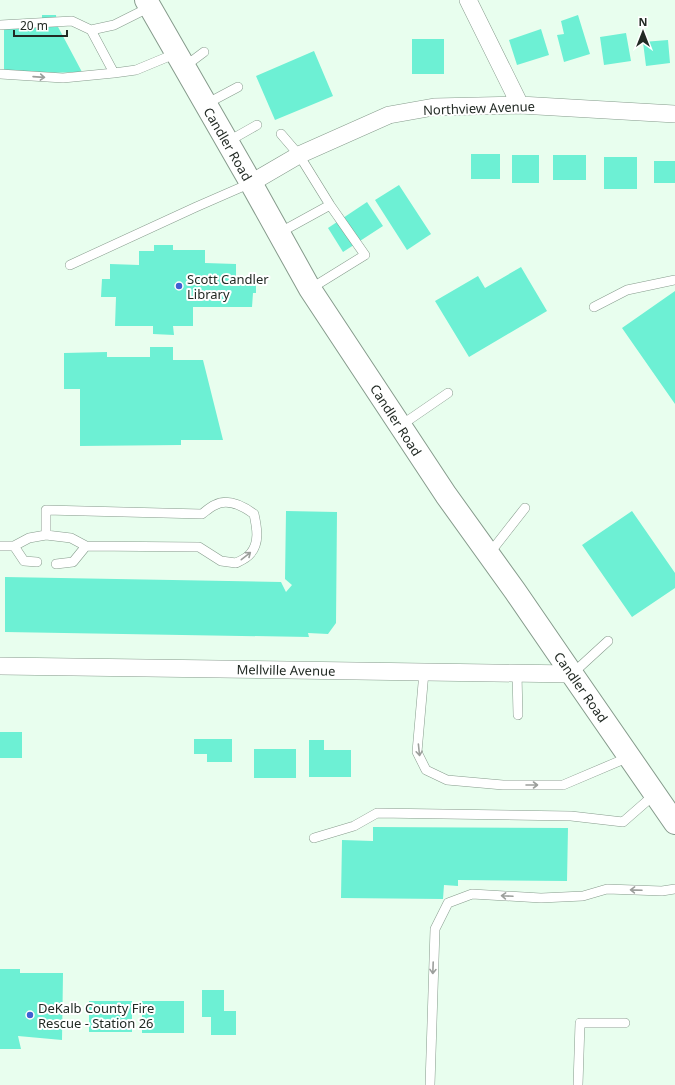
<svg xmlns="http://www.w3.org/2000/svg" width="675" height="1085" font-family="'Noto Sans',sans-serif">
  <rect width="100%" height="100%" fill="#e8feee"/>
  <path fill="#6df0d4" d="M 42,15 L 56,15 L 57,25 L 82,72 L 4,74 L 4,28 L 42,27 Z
    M 578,15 L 590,54 L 564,62 L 557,35 L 564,34 L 561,21 Z
    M 541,29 L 549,55 L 517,65 L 509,40 Z
    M 626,33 L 631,61 L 604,65 L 600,37 Z
    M 412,39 L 444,39 L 444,74 L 412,74 Z
    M 668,40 L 670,63 L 646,66 L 643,42 Z
    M 314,51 L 333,96 L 275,120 L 256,76 Z
    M 471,154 L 500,154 L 500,179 L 471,179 Z
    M 512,155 L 539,155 L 539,183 L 512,183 Z
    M 553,155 L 586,155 L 586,180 L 553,180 Z
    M 604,157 L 637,157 L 637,189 L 604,189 Z
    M 654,161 L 675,161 L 675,183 L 654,183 Z
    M 399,185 L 431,234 L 407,250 L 375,200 Z
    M 367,202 L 383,226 L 343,252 L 328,228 Z
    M 154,245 L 173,245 L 173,250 L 205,250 L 205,263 L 236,264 L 236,279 L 256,279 L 256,293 L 253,293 L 252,307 L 193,307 L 193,326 L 173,326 L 174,335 L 153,334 L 153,326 L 115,326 L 116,297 L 101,297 L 102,279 L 110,279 L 110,264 L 139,265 L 139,251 L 154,251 Z
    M 521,267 L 547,311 L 469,357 L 435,301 L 478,276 L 485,288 Z
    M 675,291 L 675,404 L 622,328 Z
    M 150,347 L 173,347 L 173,360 L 203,360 L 223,440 L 181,440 L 181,445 L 80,446 L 80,389 L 64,389 L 64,353 L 107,352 L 107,357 L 150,357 Z
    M 286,511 L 337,512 L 336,623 L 328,634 L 308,633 L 309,637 L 5,632 L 5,577 L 281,582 L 286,592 L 292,585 L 285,579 Z
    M 632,511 L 675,573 L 675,588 L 632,617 L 582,545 Z
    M 0,732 L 22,732 L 22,758 L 0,758 Z
    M 194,739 L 232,739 L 232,762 L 207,762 L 207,754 L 194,754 Z
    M 309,740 L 324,740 L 324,750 L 351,750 L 351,777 L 309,777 Z
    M 254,749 L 296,749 L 296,778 L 254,778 Z
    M 373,827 L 568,828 L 567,881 L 458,880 L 458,886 L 444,885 L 443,899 L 341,898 L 342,840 L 373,841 Z
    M 0,969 L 20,969 L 20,973 L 63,973 L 62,1040 L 18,1036 L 21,1049 L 0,1049 Z
    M 202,990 L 224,990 L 224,1011 L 236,1011 L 236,1035 L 211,1035 L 211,1017 L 202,1017 Z
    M 89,1001 L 132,1001 L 132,1032 L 89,1032 Z
    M 142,1001 L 184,1001 L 184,1033 L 142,1033 Z"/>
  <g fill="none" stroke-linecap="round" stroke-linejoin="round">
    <g stroke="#869b8c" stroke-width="10">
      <path id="lane" d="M 0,25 L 72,21 L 91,30 L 114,73
        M 91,30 L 114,25 L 150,7
        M 184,67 L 204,52
        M 0,74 L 63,78 L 114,73 L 136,70 L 177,53
        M 206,104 L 238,87
        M 281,134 L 299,155 L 330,205 L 365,255 L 310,289
        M 227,142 L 257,125
        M 279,233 L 330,205
        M 70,265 L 196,207 L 251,183
        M 594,307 L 627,290 L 675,280
        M 400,426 L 448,393
        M 0,546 L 14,546 L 29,538 L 46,535 L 71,538 L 86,546 L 199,547 L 221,561 L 236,563 C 240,561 247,558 250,554 C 260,543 257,528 254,514 C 243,506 228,498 215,505 C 210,507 206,511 202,514 L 46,510 L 46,535
        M 14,546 L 24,561 L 37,562
        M 489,554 L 525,508
        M 56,564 L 73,562 L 86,546
        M 424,672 L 417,752 L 426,770 L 447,780 L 503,785 L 563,785 L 629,757
        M 517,674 L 518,715
        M 572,674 L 608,641
        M 314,838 L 354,826 L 377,813 L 571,816 L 623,822 L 655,794
        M 430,1085 L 435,929 L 448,903 L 472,894 L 541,898 L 583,896 L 607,889 L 662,891 L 675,889
        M 578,1085 L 580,1023 L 625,1023"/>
    </g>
    <g stroke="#869b8c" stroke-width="18">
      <path id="street" d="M 468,0 L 520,105
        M 251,183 L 299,155 L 389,115 L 434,107 L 520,105 L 675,114
        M 0,666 L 572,674"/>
    </g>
    <g stroke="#869b8c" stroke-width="24">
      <path id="secondary" d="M 146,0 L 251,183 L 310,289 L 446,495 L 515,591 L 572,674 L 675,823"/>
    </g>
    <use href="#lane" stroke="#fff" stroke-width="9"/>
    <use href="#street" stroke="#fff" stroke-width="17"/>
    <use href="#secondary" stroke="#fff" stroke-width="22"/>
  </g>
  <defs><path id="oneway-shaft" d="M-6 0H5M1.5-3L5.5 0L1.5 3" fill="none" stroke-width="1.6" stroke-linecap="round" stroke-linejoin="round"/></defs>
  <g stroke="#9c9f9c">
    <use href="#oneway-shaft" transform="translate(39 77) rotate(4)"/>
    <use href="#oneway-shaft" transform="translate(246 556) rotate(-38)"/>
    <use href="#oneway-shaft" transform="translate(419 750) rotate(84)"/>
    <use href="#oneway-shaft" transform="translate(532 785)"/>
    <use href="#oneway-shaft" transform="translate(636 890) rotate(-178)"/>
    <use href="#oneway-shaft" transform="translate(507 896) rotate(-177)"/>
    <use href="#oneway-shaft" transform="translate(433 968) rotate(92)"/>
  </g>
  <g fill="#4060d2" stroke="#fff" stroke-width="1.5">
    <circle cx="179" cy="286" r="4"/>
    <circle cx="30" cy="1015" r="4"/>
  </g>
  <g text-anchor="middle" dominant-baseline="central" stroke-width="4" stroke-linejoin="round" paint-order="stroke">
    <g font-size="13" fill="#222a24" stroke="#fff">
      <text transform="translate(479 108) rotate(-2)">Northview Avenue</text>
      <text transform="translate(228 144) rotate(60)">Candler Road</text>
      <text transform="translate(396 420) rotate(57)">Candler Road</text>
      <text transform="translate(286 670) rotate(1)">Mellville Avenue</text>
      <text transform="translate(581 687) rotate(55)">Candler Road</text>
    </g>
    <g font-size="13" fill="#222a24" stroke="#fff" text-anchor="start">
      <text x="187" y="279">Scott Candler<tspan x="187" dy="15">Library</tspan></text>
      <text x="38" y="1008">DeKalb County Fire<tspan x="38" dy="15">Rescue - Station 26</tspan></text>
    </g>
  </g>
  <g transform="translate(643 32)" stroke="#ffffff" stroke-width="3" paint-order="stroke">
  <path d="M0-3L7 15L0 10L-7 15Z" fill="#222a24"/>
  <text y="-6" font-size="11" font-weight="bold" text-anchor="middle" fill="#222a24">N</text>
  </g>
  <path d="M14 30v6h53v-6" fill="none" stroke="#222a24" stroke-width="2"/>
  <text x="20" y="30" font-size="12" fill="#222a24" stroke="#ffffff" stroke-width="3" paint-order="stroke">20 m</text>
</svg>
